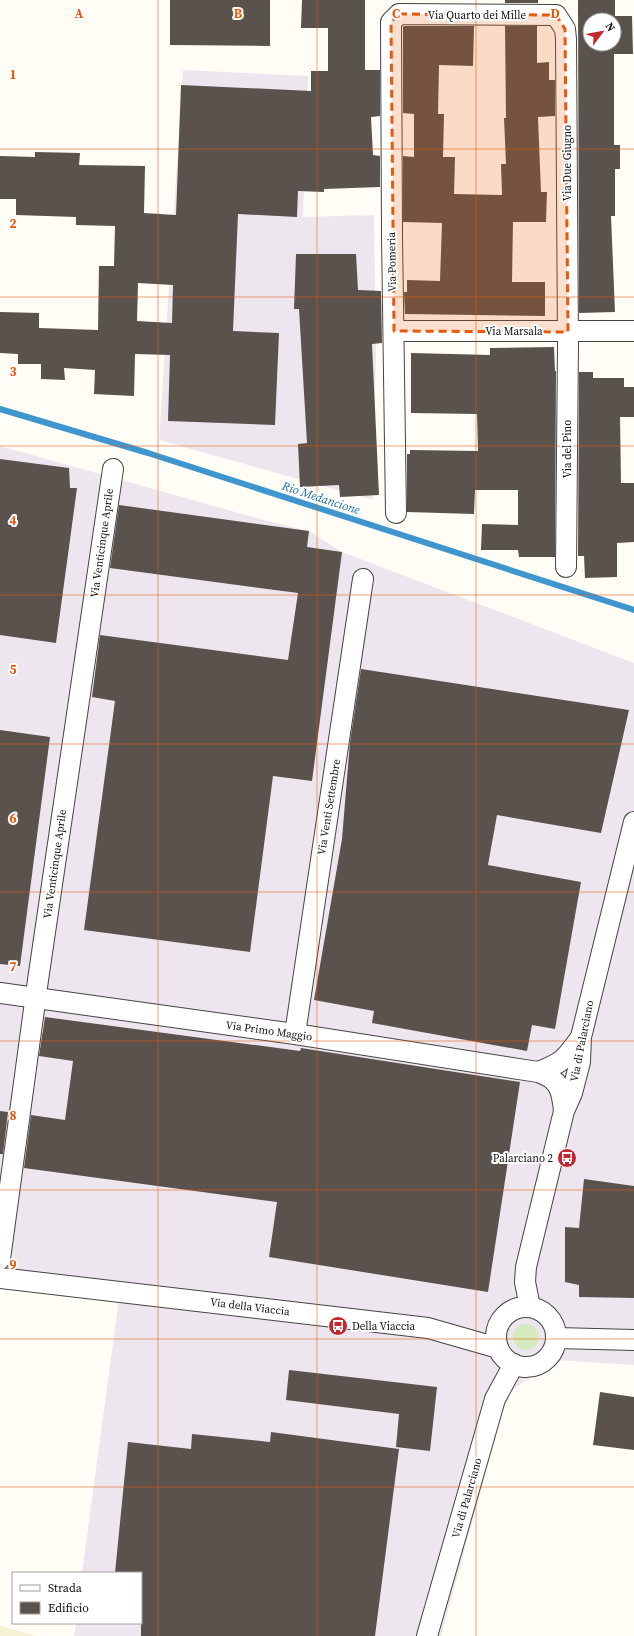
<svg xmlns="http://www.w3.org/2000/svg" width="634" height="1636" font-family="'Source Serif 4',serif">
  <rect width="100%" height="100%" fill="#fffdf5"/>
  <path fill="#eee6ef" d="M 183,70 L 308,76 L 303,217 L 374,215 L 376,355 L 373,500 L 159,440 Z
    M 0,446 L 264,520 L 309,531 L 342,552 L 634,663 L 634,1365 L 555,1360 L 508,1393 L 441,1636 L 74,1636 L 76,1623 L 141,1623 L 141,1573 L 82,1573 L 120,1291 L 0,1278 Z"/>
  <path fill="#f6f3d4" d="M 0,1626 L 37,1636 L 0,1636 Z"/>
  <path fill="#d5ebbd" d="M513 1337a13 13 0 1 1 26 0a13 13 0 1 1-26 0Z"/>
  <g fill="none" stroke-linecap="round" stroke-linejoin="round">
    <path stroke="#3f96cf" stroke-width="6" d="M 0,409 L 148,453 L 634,610"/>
  </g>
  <path fill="#5a524d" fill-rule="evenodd" d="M 170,0 L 270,0 L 270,46 L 170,45 Z
    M 302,0 L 365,0 L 365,70 L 380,70 L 380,116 L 371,117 L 373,155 L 380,156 L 380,187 L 324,189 L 324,192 L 298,191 L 297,217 L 238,214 L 233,331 L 279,333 L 275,425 L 168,421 L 170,355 L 135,354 L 134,396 L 94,394 L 95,370 L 64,368 L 65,380 L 41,379 L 41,364 L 18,364 L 18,354 L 0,353 L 0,312 L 39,313 L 39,328 L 98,330 L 99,266 L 114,266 L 115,226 L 76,225 L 76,217 L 16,215 L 16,199 L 0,199 L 0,156 L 35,157 L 35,152 L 80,153 L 79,165 L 145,166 L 144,213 L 176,215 L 181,85 L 311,91 L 311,71 L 328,71 L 328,28 L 301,28 ZM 138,283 L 173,285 L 172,323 L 137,321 Z
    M 505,0 L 538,0 L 538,3 L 505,3 Z
    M 578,0 L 615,0 L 615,16 L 632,16 L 633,54 L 614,54 L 614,145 L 620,145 L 620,169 L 615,169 L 615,216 L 611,216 L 615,312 L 579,313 ZM 590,20 L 614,20 L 614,44 L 590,44 Z
    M 404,26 L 474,26 L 473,66 L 439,65 L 438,114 L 444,114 L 443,157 L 455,157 L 454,194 L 502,195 L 501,164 L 506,164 L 504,118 L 506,118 L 505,26 L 537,26 L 537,63 L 549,62 L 549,80 L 555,80 L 555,116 L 538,117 L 541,192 L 547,192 L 546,222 L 513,222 L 512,282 L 545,282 L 545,316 L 405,314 L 404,292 L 407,292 L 407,280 L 440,281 L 442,223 L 403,222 L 403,156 L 414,157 L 414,114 L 403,113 L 403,27 Z
    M 296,254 L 356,254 L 358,290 L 381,291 L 382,343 L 372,344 L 379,495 L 340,497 L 339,485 L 300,487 L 298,444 L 307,443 L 299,309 L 294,309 Z
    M 554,347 L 555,371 L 556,371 L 555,557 L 519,557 L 518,550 L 481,550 L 482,524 L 518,525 L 518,490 L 475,490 L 474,514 L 407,512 L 407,454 L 410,454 L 410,450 L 478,451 L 477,414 L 411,413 L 411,353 L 490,355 L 490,348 Z
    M 579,372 L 593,372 L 593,378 L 624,378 L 624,387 L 634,387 L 634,417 L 620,417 L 621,483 L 634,483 L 634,542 L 617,543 L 617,577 L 585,578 L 584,556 L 578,556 Z
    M 0,459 L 69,468 L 70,488 L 77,488 L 56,643 L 0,635 Z
    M 119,505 L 309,531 L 307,547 L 342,552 L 312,781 L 273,776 L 250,952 L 84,930 L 115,701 L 92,697 L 100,635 L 288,660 L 298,593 L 110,568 Z
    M 361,669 L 629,710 L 601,833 L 497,815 L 488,865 L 581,882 L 555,1029 L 532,1025 L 527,1051 L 372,1023 L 374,1011 L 314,1000 L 342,839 L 350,742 Z
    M 0,730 L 50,737 L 20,966 L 0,964 Z
    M 45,1017 L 300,1051 L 301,1048 L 520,1082 L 488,1292 L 269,1257 L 277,1202 L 24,1168 L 31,1115 L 65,1120 L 73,1061 L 39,1056 Z
    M 0,1111 L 8,1112 L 3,1154 L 0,1154 Z
    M 584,1179 L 634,1186 L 634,1298 L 579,1297 L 579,1285 L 565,1282 L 565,1227 L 579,1228 Z
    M 289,1370 L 437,1387 L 430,1451 L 396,1447 L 399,1414 L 286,1400 Z
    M 600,1392 L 634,1397 L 634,1450 L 593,1445 Z
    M 271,1432 L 399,1449 L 375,1636 L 141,1636 L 141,1573 L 115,1573 L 128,1442 L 191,1449 L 192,1434 L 270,1442 Z"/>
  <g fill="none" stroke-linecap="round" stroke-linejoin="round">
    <g stroke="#444" stroke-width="22">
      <path id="street" d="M 556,15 L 565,29 L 566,39 L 568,343 L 566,567
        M 394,331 L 634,331
        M 396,513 L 392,236 L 391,22 L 399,14 L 556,15
        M 0,993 L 295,1034 L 538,1072 C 560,1079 562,1091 564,1111
        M 295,1034 L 363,579
        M 538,1072 C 563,1063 566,1058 581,1037
        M 0,1259 L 38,980 L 113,469
        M 0,1278 L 428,1328 L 498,1348
        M 530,1307 L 525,1282 L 526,1267 L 564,1111 L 572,1093 L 580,1062 L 581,1037 L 634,822
        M496 1337a30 30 0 1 1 60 0a30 30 0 1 1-60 0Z
        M 557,1338 L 634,1340
        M 427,1636 L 495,1399 L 514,1364"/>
    </g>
    <use href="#street" stroke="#fff" stroke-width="20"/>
  </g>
  <path fill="#e8590c" fill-opacity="0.2" stroke="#e8590c" stroke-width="3" stroke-dasharray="8 5" stroke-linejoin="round" d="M 399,14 L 556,15 L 565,29 L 568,332 L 394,331 L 391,22 Z"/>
  <path fill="none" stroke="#e8590c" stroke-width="1" stroke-opacity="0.55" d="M 158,0 L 158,1636M 317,0 L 317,1636M 476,0 L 476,1636M 0,149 L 634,149M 0,297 L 634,297M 0,446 L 634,446M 0,595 L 634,595M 0,744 L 634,744M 0,892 L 634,892M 0,1041 L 634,1041M 0,1190 L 634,1190M 0,1339 L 634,1339M 0,1487 L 634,1487"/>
  <defs>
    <g id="bus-disc" transform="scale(1)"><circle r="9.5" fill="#c4262e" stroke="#fff"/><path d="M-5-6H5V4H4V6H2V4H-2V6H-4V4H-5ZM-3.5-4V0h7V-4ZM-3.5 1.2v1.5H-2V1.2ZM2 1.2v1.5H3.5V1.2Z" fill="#fff"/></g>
  </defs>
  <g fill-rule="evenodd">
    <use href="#bus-disc" x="567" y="1158"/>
    <use href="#bus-disc" x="338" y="1326"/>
  </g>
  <g text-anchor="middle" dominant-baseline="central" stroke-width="4" stroke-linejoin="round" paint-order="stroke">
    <g font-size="11" fill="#111" stroke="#fff">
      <text x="477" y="15">Via Quarto dei Mille</text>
      <text transform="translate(567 163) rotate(-90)">Via Due Giugno</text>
      <text transform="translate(392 262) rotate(-91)">Via Pomeria</text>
      <text x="514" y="331">Via Marsala</text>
      <text transform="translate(567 449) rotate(-90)">Via del Pino</text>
      <text transform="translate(102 543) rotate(-82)">Via Venticinque Aprile</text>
      <text transform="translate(329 807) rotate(-81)">Via Venti Settembre</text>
      <text transform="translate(55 864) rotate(-82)">Via Venticinque Aprile</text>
      <text transform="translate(269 1031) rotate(8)">Via Primo Maggio</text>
      <text transform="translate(582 1041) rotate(-79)">Via di Palarciano</text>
      <text transform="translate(250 1307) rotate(7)">Via della Viaccia</text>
      <text transform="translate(467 1498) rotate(-74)">Via di Palarciano</text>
    </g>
    <g font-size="11" fill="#111" stroke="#fff" text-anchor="end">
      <text x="553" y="1158">Palarciano 2</text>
      <text x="352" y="1326" text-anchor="start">Della Viaccia</text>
    </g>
    <g font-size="12" font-style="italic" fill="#1768a6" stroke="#fff">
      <text transform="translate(321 498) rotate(18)">Rio Medancione</text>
    </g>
  </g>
  <g font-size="13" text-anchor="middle" font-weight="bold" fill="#e8590c" stroke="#fff" stroke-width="4" stroke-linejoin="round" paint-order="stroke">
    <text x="79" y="18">A</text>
    <text x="238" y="18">B</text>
    <text x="396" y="18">C</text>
    <text x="555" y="18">D</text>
    <text x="13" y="79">1</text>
    <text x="13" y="228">2</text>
    <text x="13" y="376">3</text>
    <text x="13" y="525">4</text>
    <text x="13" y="674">5</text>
    <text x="13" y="823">6</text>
    <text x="13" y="971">7</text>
    <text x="13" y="1120">8</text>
    <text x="13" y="1269">9</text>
  </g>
  <rect x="12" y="1572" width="130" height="52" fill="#ffffff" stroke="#a0a0a0"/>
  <rect x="20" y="1585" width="20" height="6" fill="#ffffff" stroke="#a0a0a0"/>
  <text x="48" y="1592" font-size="12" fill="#111111">Strada</text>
  <rect x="20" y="1602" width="20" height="12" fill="#5a524d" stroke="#a0a0a0"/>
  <text x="48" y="1612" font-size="12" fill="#111111">Edificio</text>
  <g transform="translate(602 32) rotate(58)"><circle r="19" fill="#ffffff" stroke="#a0a0a0"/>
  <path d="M0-3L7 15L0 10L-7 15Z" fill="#c4262e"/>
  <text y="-6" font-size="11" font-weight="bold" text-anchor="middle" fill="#111111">N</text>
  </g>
</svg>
